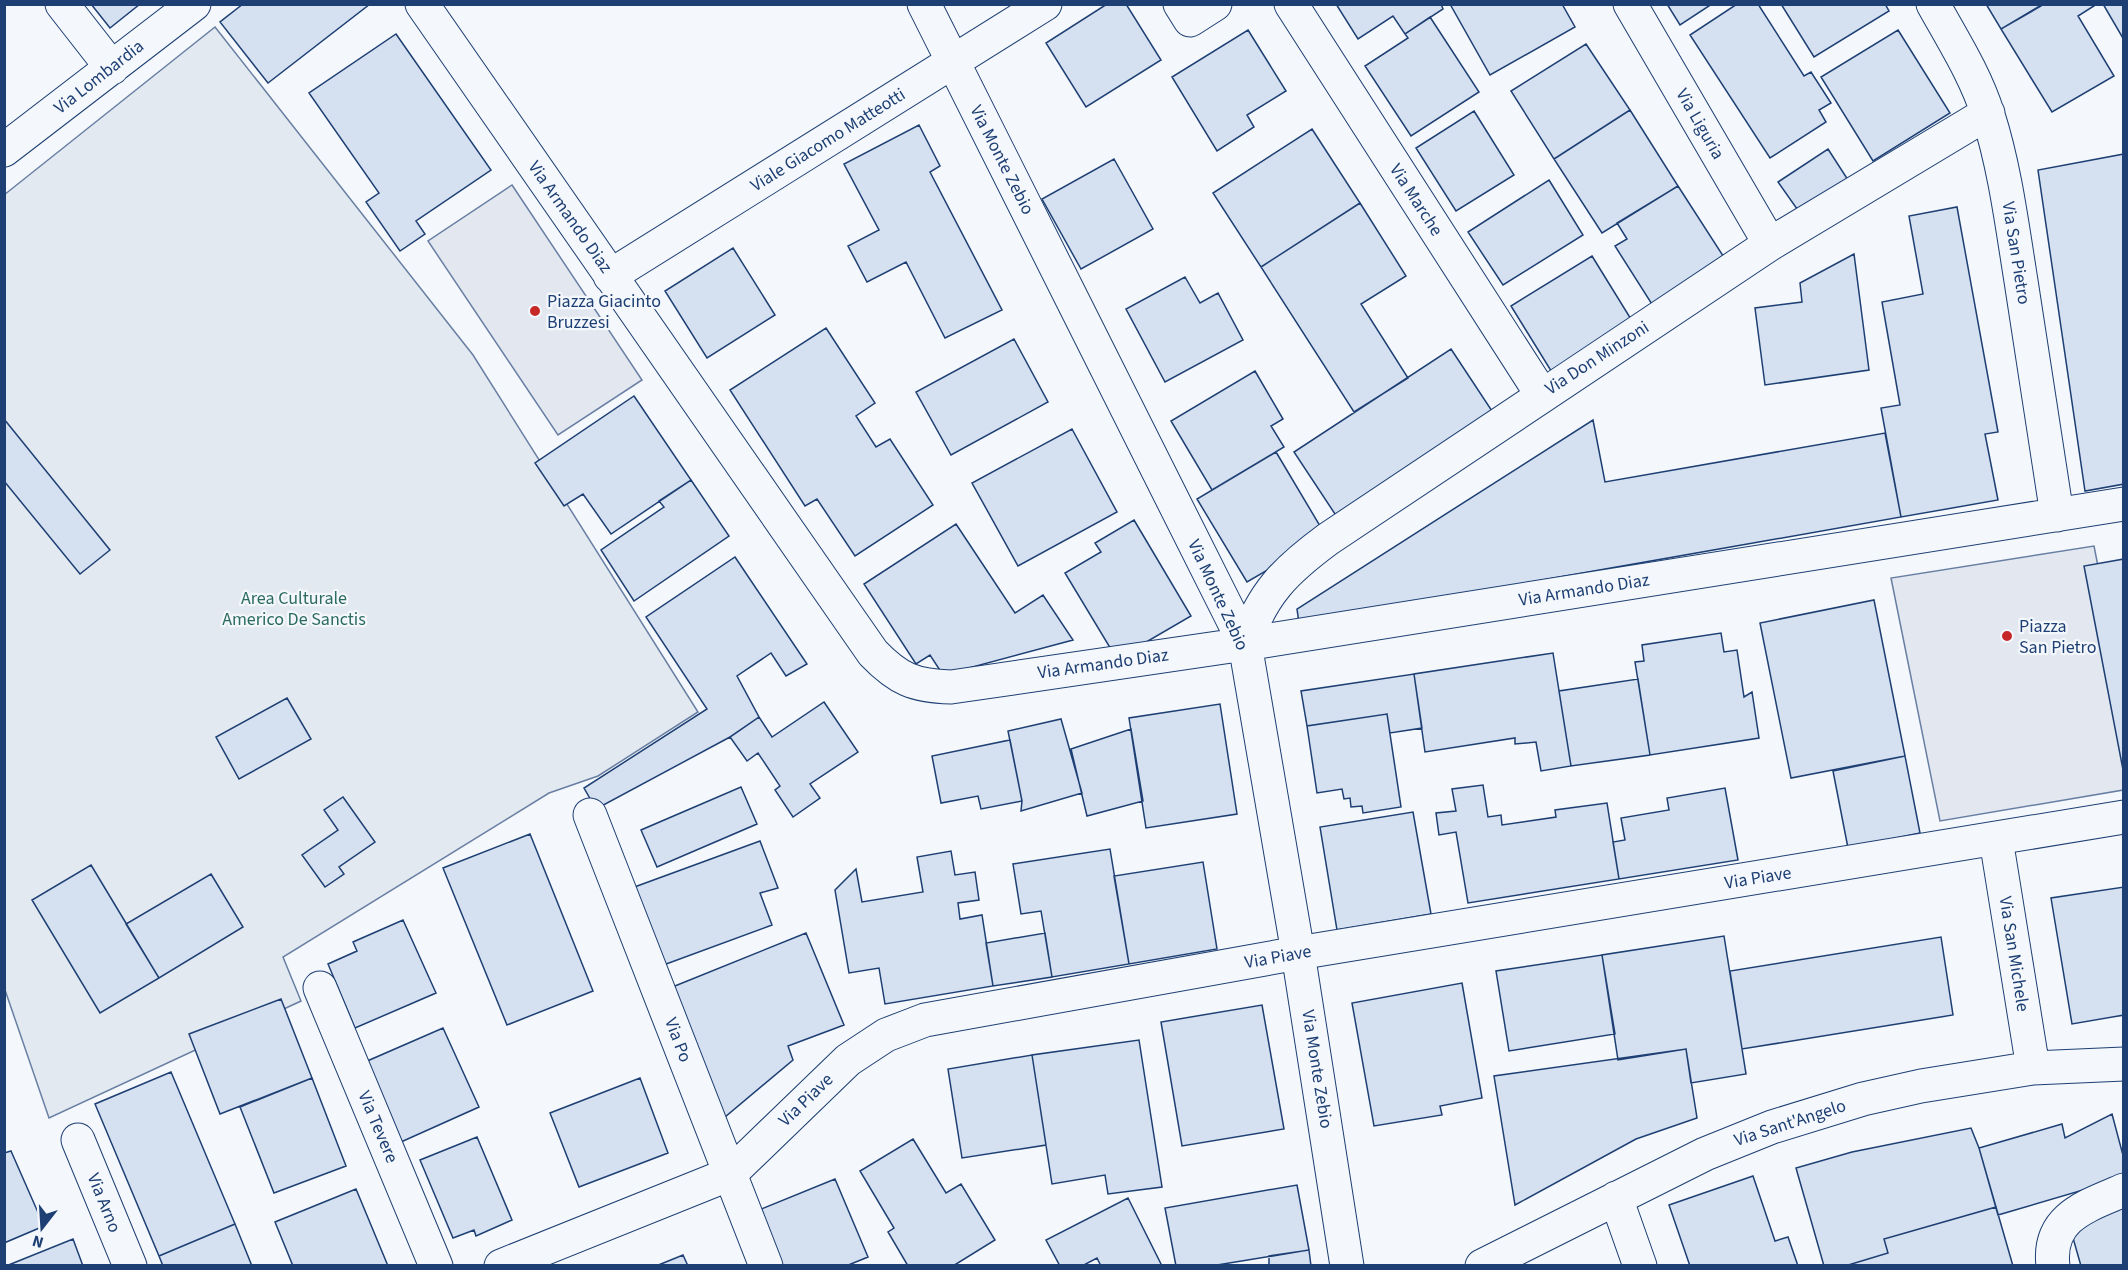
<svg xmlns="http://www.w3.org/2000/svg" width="2128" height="1270" font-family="'Source Sans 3',sans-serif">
  <rect width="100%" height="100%" fill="#f4f7fb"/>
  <path fill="#e3e9f0" stroke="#687fa3" stroke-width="1.5" d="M 215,27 L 473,355 L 698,712 L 598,776 L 549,793 L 283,957 L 301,1001 L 49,1118 L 4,987 L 4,195 Z"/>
  <path fill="#e3e8f0" stroke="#687fa3" stroke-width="1.5" d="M 512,185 L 642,380 L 558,435 L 428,241 Z
    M 2094,546 L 2123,693 L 2123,790 L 1940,821 L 1891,578 Z"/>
  <path fill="#d5e0f0" stroke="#1d3f73" stroke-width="1.5" d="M 91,4 L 140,4 L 110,28 Z
    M 243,4 L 370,4 L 268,83 L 220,22 Z
    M 1107,4 L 1126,4 L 1161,60 L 1086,107 L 1046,43 Z
    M 1336,4 L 1441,4 L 1443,9 L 1405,34 L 1393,16 L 1358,39 Z
    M 1450,4 L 1562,4 L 1575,27 L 1490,75 Z
    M 1667,4 L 1712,4 L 1680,25 Z
    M 1737,4 L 1758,4 L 1804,76 L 1811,72 L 1831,103 L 1819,110 L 1826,122 L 1770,158 L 1690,35 Z
    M 1781,4 L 1885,4 L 1889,11 L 1814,57 Z
    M 1986,4 L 2040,4 L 2041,6 L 2001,29 Z
    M 2043,4 L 2097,4 L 2078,16 L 2114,76 L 2052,112 L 2001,29 Z
    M 2103,4 L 2124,4 L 2124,40 Z
    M 1430,17 L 1479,92 L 1411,136 L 1365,66 L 1408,38 L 1405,34 Z
    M 1248,30 L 1286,91 L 1247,115 L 1254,127 L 1217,151 L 1172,77 Z
    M 1898,30 L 1950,113 L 1873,161 L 1821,77 Z
    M 396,34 L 491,170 L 416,221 L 425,234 L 400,251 L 366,202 L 379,193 L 309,93 Z
    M 1586,44 L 1630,110 L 1554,159 L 1511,91 Z
    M 1630,110 L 1678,186 L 1602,233 L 1554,159 Z
    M 1474,111 L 1514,175 L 1456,211 L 1416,148 Z
    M 919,125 L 940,166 L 930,172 L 1002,310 L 945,338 L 906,262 L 867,282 L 848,246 L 879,230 L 844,164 Z
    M 1312,129 L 1360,203 L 1261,267 L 1213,193 Z
    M 1828,149 L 1850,183 L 1802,216 L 1778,182 Z
    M 2124,154 L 2124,484 L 2085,491 L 2038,170 Z
    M 1114,159 L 1153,229 L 1081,269 L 1042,199 Z
    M 1549,180 L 1583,235 L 1503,285 L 1468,232 Z
    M 1678,186 L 1727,262 L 1655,309 L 1615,246 L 1627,239 L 1617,223 Z
    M 1360,203 L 1406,276 L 1361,304 L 1408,378 L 1354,412 L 1261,267 Z
    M 1957,207 L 1998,432 L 1985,434 L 1998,500 L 1901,517 L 1881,408 L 1900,405 L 1882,302 L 1923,294 L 1909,216 Z
    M 733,248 L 775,315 L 707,358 L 665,291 Z
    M 1854,254 L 1869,370 L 1765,385 L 1755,308 L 1802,302 L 1800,283 Z
    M 1592,256 L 1634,324 L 1553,374 L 1511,306 Z
    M 1185,277 L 1200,303 L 1218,293 L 1243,340 L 1165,382 L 1126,309 Z
    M 826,328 L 875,403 L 856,416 L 876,447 L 890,439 L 933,505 L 855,556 L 817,499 L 805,506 L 730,390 Z
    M 1014,339 L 1048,402 L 951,455 L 916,392 Z
    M 1451,349 L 1494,414 L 1337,517 L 1294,452 Z
    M 1255,371 L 1283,419 L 1271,426 L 1284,447 L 1212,490 L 1171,421 Z
    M 634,396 L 691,480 L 611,534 L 583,494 L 564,506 L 535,463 Z
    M 4,419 L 110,550 L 80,574 L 4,481 Z
    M 1593,420 L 1605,482 L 1885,433 L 1901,517 L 1299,623 L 1297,609 Z
    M 1072,429 L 1117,512 L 1018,566 L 972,483 Z
    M 1276,452 L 1326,536 L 1247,582 L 1197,499 Z
    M 691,480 L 729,536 L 634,601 L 601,550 L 664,507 L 659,501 Z
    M 1134,520 L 1191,616 L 1136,648 L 1112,651 L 1065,573 L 1101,552 L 1095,543 Z
    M 956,524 L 1015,613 L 1043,595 L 1073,640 L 943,675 L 930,655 L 916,664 L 864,584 Z
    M 735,557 L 807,664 L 786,676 L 771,653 L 737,676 L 759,717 L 730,737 L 596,809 L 584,788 L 707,709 L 646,617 Z
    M 2124,559 L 2124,775 L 2084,566 Z
    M 1874,600 L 1905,756 L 1791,778 L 1760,623 Z
    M 1721,633 L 1724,652 L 1737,650 L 1744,697 L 1752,692 L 1759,738 L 1650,755 L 1635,662 L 1644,661 L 1642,645 Z
    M 1553,653 L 1571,766 L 1541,771 L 1536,742 L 1515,744 L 1515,738 L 1425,752 L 1414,674 Z
    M 1414,674 L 1422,728 L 1390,733 L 1387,714 L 1307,726 L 1301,691 Z
    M 1638,679 L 1650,755 L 1571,766 L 1559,691 Z
    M 287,698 L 311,739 L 239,779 L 216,737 Z
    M 824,702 L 858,752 L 810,784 L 820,798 L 793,817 L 775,790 L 780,786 L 758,753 L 747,761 L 730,737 L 759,717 L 772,737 Z
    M 1220,704 L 1237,814 L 1146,828 L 1129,718 Z
    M 1387,714 L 1401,807 L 1363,813 L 1362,806 L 1351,807 L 1350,798 L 1344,799 L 1342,789 L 1317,793 L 1307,726 Z
    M 1061,719 L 1082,793 L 1021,811 L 1022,801 L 1008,731 Z
    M 1131,729 L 1143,801 L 1087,816 L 1071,749 Z
    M 1010,740 L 1022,801 L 981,809 L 978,796 L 941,803 L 932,756 Z
    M 1905,756 L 1920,833 L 1848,848 L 1833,771 Z
    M 1483,785 L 1488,817 L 1501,815 L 1502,825 L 1556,817 L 1555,810 L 1607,803 L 1619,879 L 1468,903 L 1456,832 L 1439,835 L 1436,813 L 1456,811 L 1452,789 Z
    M 741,787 L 757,824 L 657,867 L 641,830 Z
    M 1725,788 L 1738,860 L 1619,879 L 1613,842 L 1625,840 L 1621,818 L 1669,810 L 1667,798 Z
    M 343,797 L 375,842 L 339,867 L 344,874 L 325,887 L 302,855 L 338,830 L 324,810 Z
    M 1413,812 L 1431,914 L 1337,930 L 1320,827 Z
    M 530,834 L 593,991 L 507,1025 L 443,868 Z
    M 760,841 L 778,888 L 760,893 L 772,925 L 658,967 L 629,889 Z
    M 1110,849 L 1129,964 L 1052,977 L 1041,911 L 1021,914 L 1013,864 Z
    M 951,851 L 955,875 L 975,872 L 979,900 L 958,903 L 960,919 L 982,915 L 993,986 L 885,1004 L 879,968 L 849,973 L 835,890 L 856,869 L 862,902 L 923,892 L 917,857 Z
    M 1203,862 L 1217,949 L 1129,964 L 1114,876 Z
    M 91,865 L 159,978 L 100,1013 L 32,900 Z
    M 211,874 L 243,927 L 159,978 L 126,924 Z
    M 2124,887 L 2124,1015 L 2072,1024 L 2051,898 Z
    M 403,920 L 436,993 L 355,1028 L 328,964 L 357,951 L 353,942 Z
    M 806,933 L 844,1025 L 788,1046 L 793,1060 L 719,1122 L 665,990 Z
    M 1045,933 L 1052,977 L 993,986 L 986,943 Z
    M 1724,936 L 1746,1074 L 1691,1083 L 1686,1049 L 1618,1060 L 1602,955 Z
    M 1941,937 L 1953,1015 L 1742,1049 L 1730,971 Z
    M 1602,955 L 1615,1034 L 1509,1051 L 1496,971 Z
    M 1462,983 L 1482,1098 L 1440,1106 L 1442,1115 L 1374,1126 L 1352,1003 Z
    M 281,999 L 312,1078 L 220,1114 L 189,1034 Z
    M 1262,1005 L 1284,1129 L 1182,1146 L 1161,1022 Z
    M 443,1028 L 479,1107 L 401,1142 L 365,1062 Z
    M 1139,1040 L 1162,1187 L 1108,1194 L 1105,1175 L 1052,1184 L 1032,1055 Z
    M 1686,1049 L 1697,1118 L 1636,1139 L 1515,1205 L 1494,1076 Z
    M 1032,1055 L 1046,1145 L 962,1158 L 948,1069 Z
    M 171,1072 L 235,1224 L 159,1256 L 95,1104 Z
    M 312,1078 L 346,1166 L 274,1193 L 240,1107 Z
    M 640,1078 L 668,1153 L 579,1187 L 550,1113 Z
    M 2112,1114 L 2124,1159 L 2124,1178 L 1998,1215 L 1979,1148 L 2062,1124 L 2065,1138 Z
    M 1971,1128 L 1979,1148 L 1996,1207 L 1884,1239 L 1888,1253 L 1845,1266 L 1824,1266 L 1796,1168 L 1852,1152 Z
    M 477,1137 L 512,1220 L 476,1236 L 474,1230 L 453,1238 L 420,1160 Z
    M 913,1139 L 946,1193 L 961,1184 L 995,1240 L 953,1266 L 908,1266 L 888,1232 L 894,1228 L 860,1171 Z
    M 11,1151 L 44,1226 L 4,1243 L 4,1153 Z
    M 1753,1176 L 1775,1241 L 1788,1237 L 1798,1266 L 1690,1266 L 1669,1205 Z
    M 835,1179 L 868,1257 L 846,1266 L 781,1266 L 759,1210 Z
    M 1297,1185 L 1309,1250 L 1211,1266 L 1176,1266 L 1165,1208 Z
    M 356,1189 L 388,1266 L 293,1266 L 275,1222 Z
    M 1128,1198 L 1162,1266 L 1101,1266 L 1097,1258 L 1082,1266 L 1060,1266 L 1046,1240 Z
    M 2124,1203 L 2124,1266 L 2081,1266 L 2069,1224 Z
    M 1996,1207 L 2013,1266 L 1845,1266 L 1888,1253 L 1884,1239 Z
    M 235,1224 L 252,1266 L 163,1266 L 159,1256 Z
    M 73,1239 L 83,1266 L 6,1266 Z
    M 1309,1250 L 1311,1266 L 1269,1266 L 1269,1256 Z
    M 683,1255 L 688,1266 L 656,1266 Z"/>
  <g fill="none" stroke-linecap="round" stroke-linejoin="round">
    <g stroke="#1d3f73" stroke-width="35">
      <path id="minor" d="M 62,4 L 112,68
        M 422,4 L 873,653 C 898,679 914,686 951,687 L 1245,644 L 2124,504
        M 924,4 L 1245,644 L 1298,953 L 1347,1266
        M 1180,4 L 1190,20 L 1215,4
        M 1291,4 L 1542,395
        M 1630,4 L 1770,244
        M 1933,4 C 1953,40 1976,76 1988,115 C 2005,168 2012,225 2021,281 C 2033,359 2045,437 2057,515
        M 4,150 L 194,4
        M 610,276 L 1045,4
        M 1245,644 C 1262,593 1286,570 1328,539 L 1770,244 L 1988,113
        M 590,815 L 766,1266
        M 1996,839 L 2033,1068
        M 320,988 L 436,1266
        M 78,1140 L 130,1266
        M 1616,1198 L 1640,1266
        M 501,1266 L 730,1174 L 848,1060 L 886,1035 L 925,1020 L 1298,953 L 2124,817
        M 1482,1266 L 1705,1154 L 1772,1127 L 1863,1099 L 1921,1086 L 2033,1068 L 2124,1064
        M 2053,1266 C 2047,1217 2087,1206 2124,1190"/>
    </g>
    <use href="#minor" stroke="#f4f7fb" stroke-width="33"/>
  </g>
  <g fill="#c62828" stroke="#f4f7fb" stroke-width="2">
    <circle cx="535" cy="311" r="6"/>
    <circle cx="2007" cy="636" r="6"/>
  </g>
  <g text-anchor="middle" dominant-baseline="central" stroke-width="4.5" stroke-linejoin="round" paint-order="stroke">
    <g font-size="18" fill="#1d3f73" stroke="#f4f7fb">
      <text transform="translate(99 77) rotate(-38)">Via Lombardia</text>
      <text transform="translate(1700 124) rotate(60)">Via Liguria</text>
      <text transform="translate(828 140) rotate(-32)">Viale Giacomo Matteotti</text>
      <text transform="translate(1002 160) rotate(63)">Via Monte Zebio</text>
      <text transform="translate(1416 200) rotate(57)">Via Marche</text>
      <text transform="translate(570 217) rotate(55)">Via Armando Diaz</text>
      <text transform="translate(2016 253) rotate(81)">Via San Pietro</text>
      <text transform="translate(1597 358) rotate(-33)">Via Don Minzoni</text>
      <text transform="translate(1584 590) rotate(-9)">Via Armando Diaz</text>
      <text transform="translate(1218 595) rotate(65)">Via Monte Zebio</text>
      <text transform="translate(1103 664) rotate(-8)">Via Armando Diaz</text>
      <text transform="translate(1758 878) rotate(-9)">Via Piave</text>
      <text transform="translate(2014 954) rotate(81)">Via San Michele</text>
      <text transform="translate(1278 957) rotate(-10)">Via Piave</text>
      <text transform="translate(678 1040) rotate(69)">Via Po</text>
      <text transform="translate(1317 1069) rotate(81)">Via Monte Zebio</text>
      <text transform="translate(806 1100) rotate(-44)">Via Piave</text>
      <text transform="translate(1790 1123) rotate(-18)">Via Sant'Angelo</text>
      <text transform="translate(378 1127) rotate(67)">Via Tevere</text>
      <text transform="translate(104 1203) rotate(68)">Via Arno</text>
    </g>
    <g font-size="18" fill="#1d3f73" stroke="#f4f7fb" text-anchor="start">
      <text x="547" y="301">Piazza Giacinto<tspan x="547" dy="21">Bruzzesi</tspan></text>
      <text x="2019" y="626">Piazza<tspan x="2019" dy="21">San Pietro</tspan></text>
    </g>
    <g font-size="18" fill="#2c6c60" stroke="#f4f7fb">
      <text x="294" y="598">Area Culturale<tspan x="294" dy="21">Americo De Sanctis</tspan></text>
    </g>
  </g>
  <rect width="2128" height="1270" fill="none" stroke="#1d3f73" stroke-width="12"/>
  <g transform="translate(42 1228) rotate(197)" stroke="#f4f7fb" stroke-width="4.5" paint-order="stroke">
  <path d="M0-4.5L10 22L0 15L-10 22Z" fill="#1d3f73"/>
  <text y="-9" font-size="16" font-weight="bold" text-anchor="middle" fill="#1d3f73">N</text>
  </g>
</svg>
